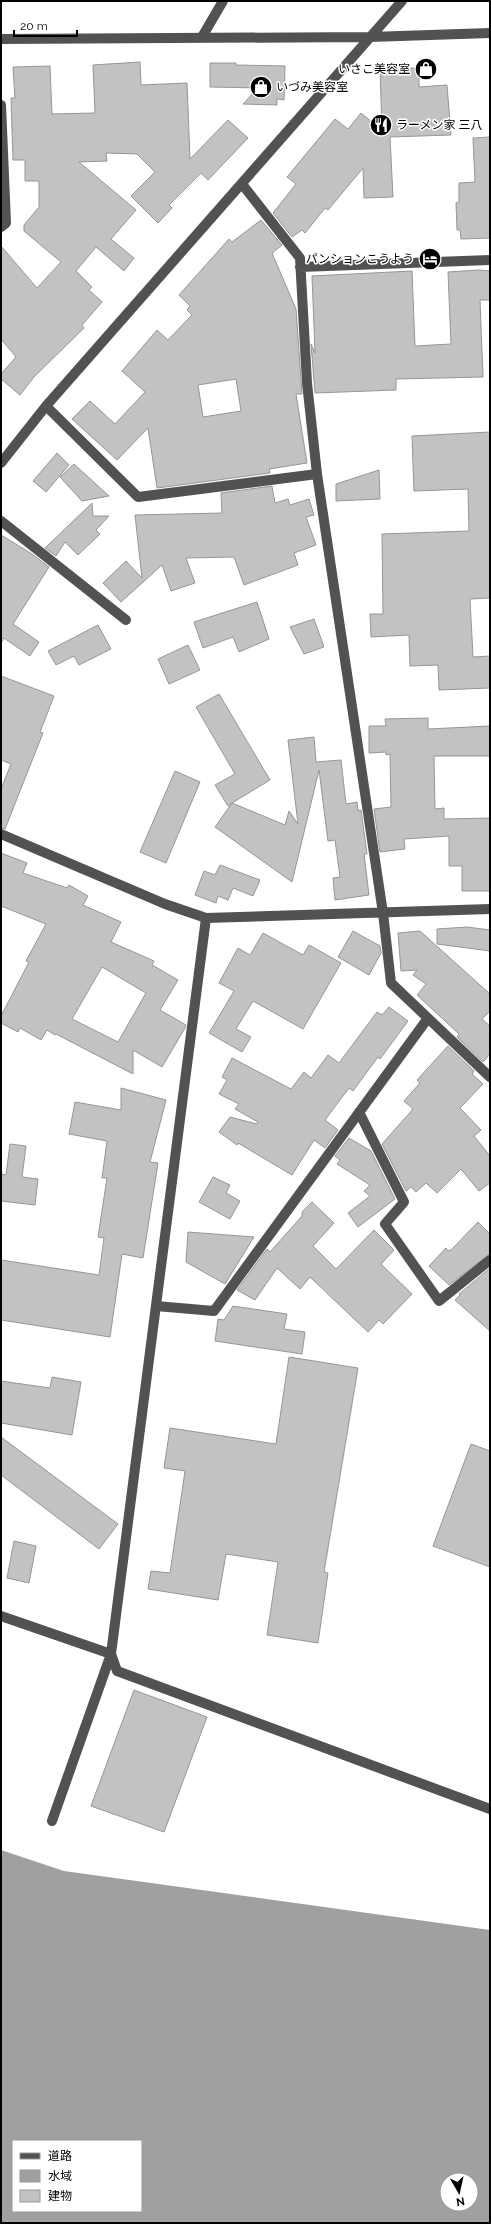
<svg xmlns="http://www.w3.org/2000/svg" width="491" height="2224" font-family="Raleway,'Noto Sans JP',sans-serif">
  <rect width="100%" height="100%" fill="#fff"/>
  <path fill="#a0a0a0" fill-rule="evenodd" d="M 1,1850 L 64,1871 L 490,1930 L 490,2223 L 1,2223 ZM 13,2141 L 141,2141 L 141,2211 L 13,2211 ZM 447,2180 L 471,2180 L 471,2204 L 447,2204 Z"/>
  <path fill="#c2c2c2" stroke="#969696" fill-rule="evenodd" d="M 140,62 L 141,85 L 187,83 L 190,159 L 228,120 L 248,138 L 208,180 L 201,173 L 169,205 L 172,208 L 158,223 L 131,196 L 155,172 L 137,154 L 106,153 L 107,161 L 79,162 L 136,210 L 111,239 L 134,258 L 124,271 L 96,247 L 76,271 L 92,287 L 89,290 L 102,302 L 82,325 L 84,328 L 34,377 L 20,395 L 1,379 L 1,374 L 16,357 L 1,339 L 1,246 L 37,288 L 61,262 L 24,231 L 24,225 L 39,207 L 39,181 L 25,181 L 25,160 L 13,160 L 11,98 L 15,98 L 13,67 L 50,66 L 52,114 L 95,113 L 93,65 Z
    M 210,63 L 236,63 L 236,65 L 285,66 L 284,100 L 277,99 L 277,105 L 243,104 L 258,88 L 210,87 Z
    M 419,68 L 419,87 L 447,85 L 451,135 L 390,137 L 393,197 L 364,198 L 363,168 L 328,210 L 325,208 L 305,233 L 302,230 L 292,237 L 273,213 L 296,184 L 287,177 L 335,119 L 348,129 L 361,113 L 382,130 L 380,69 Z
    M 490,137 L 490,238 L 461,239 L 460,230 L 457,230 L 456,203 L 459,202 L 459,183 L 475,182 L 473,138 Z
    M 261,220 L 282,245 L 272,253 L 296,309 L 302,394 L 296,394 L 307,463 L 269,469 L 270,473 L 157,488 L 148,428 L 117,460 L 72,419 L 90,401 L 115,424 L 145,392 L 122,371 L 157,330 L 168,340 L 192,315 L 187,310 L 190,306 L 179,295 L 229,239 L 232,242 ZM 236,379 L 241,411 L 203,417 L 198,385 Z
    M 479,270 L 490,271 L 490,300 L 480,300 L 483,377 L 396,379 L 396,390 L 315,393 L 311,344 L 315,353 L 312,276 L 412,271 L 415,346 L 451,344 L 448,272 Z
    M 490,432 L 490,598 L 470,599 L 473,657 L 490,656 L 490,688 L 439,690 L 438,665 L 410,666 L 409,635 L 371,637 L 370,614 L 383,614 L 382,534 L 469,531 L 468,489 L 414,491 L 412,436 Z
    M 57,453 L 69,465 L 46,492 L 33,481 Z
    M 74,464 L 109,496 L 82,501 L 60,477 Z
    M 379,470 L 380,499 L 336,501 L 336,484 Z
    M 272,486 L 275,503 L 288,499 L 290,505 L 309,499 L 314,515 L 306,517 L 316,545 L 294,553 L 298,565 L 244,585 L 234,557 L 186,558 L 195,583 L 171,591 L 162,565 L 121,602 L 103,583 L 126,561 L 142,578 L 135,515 L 222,513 L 221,493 Z
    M 92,503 L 93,516 L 109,516 L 96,530 L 100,534 L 78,555 L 65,542 L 56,556 L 45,548 Z
    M 1,535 L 32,554 L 49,567 L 13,624 L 39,642 L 30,656 L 4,638 L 1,643 Z
    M 257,602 L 269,639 L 239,652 L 233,637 L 203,648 L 194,622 Z
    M 314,619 L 324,647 L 304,654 L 290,627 Z
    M 98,625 L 111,649 L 79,665 L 74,656 L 56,665 L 48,651 Z
    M 188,645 L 200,670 L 169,684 L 158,659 Z
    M 1,676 L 54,696 L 40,732 L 43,733 L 5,829 L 1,828 L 1,789 L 11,764 L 1,760 Z
    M 219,694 L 270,780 L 232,803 L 285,825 L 289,811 L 298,824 L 288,740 L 314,737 L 316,762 L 341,760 L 346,804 L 357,802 L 358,811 L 361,810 L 367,854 L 364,854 L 369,895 L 335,900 L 333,878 L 340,877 L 335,840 L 328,841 L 319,770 L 292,882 L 215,827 L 232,803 L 228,806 L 215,785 L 235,774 L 196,707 Z
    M 428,718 L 428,729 L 490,726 L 490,756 L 434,756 L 435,809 L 444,808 L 444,819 L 490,818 L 490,891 L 462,891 L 462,866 L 449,866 L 449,836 L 404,839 L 405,849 L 380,852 L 374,809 L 391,807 L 390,754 L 386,755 L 386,752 L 369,753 L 369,726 L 386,726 L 385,719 Z
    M 175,771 L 200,782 L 166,863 L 140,852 Z
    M 1,853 L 27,863 L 23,873 L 67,888 L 69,885 L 88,896 L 83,905 L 121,922 L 111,942 L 154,961 L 152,965 L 178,980 L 160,1010 L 186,1025 L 185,1028 L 162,1067 L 133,1050 L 133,1074 L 56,1034 L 55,1035 L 47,1030 L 41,1040 L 20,1028 L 18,1032 L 1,1023 L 1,1016 L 29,962 L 26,961 L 46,924 L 1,906 ZM 102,967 L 146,993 L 118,1042 L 72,1019 Z
    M 220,865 L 260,880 L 253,896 L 233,888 L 228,900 L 218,896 L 216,903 L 195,895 L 204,871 L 215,875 Z
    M 467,927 L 490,930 L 490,951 L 437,944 L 437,929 Z
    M 353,931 L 380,946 L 381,953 L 369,975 L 338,957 Z
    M 420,931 L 490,994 L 490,1011 L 482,1019 L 490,1026 L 490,1054 L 483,1062 L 457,1037 L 459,1034 L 417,995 L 426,984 L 413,975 L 417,970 L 401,971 L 398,933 Z
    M 263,933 L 303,955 L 309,945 L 341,963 L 303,1029 L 253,1001 L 236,1029 L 251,1037 L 242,1052 L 209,1033 L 234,991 L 219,983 L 238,948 L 250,955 Z
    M 389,1007 L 408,1021 L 380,1059 L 378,1057 L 353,1091 L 349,1088 L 325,1120 L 338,1130 L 325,1148 L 314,1140 L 292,1175 L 238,1143 L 237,1145 L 219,1132 L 230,1117 L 257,1124 L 258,1122 L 235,1109 L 239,1104 L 219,1094 L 227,1080 L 222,1077 L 232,1058 L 291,1089 L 304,1072 L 311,1078 L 328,1055 L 339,1063 L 377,1012 L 382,1015 Z
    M 448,1046 L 474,1071 L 472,1074 L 483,1084 L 460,1108 L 481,1130 L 474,1136 L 490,1156 L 490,1183 L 479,1191 L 461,1169 L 437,1193 L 426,1183 L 416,1192 L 411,1187 L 406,1191 L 382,1144 L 413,1109 L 404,1101 L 420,1083 L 417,1080 Z
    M 121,1088 L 166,1100 L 150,1162 L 158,1163 L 143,1258 L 122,1254 L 110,1337 L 1,1320 L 1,1260 L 99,1275 L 104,1238 L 98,1237 L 107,1178 L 102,1178 L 107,1141 L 69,1134 L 75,1102 L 121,1110 Z
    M 349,1138 L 371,1151 L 395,1199 L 358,1227 L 348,1213 L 370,1196 L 364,1191 L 370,1185 L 337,1164 L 340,1160 L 335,1156 Z
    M 10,1144 L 26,1146 L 22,1177 L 38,1179 L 35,1205 L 1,1201 L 1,1174 L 6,1175 Z
    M 213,1177 L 230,1185 L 226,1193 L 240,1201 L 230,1219 L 199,1202 Z
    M 312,1202 L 334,1223 L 313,1246 L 336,1269 L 374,1230 L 394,1250 L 381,1264 L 412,1294 L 383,1324 L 379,1320 L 368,1332 L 310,1277 L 300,1289 L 277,1268 L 255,1300 L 237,1290 L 267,1249 L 270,1252 L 302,1216 L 302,1212 Z
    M 478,1222 L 490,1234 L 490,1254 L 449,1285 L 429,1266 L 446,1248 L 448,1251 L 451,1250 Z
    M 188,1232 L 254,1237 L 225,1284 L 186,1262 Z
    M 490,1268 L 490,1331 L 455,1300 L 460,1295 L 459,1294 Z
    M 233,1306 L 287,1314 L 284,1329 L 305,1332 L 302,1354 L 215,1341 L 218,1319 L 224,1320 Z
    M 289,1357 L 358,1368 L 324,1572 L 328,1573 L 318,1643 L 267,1635 L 278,1562 L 226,1554 L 218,1600 L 148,1589 L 151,1571 L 170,1573 L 185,1471 L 164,1468 L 170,1428 L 276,1444 Z
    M 52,1377 L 81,1382 L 72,1435 L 1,1423 L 1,1381 L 50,1388 Z
    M 1,1437 L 118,1524 L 99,1549 L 1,1475 Z
    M 471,1444 L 490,1451 L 490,1567 L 433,1546 Z
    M 14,1541 L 36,1546 L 29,1583 L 7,1578 Z
    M 134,1690 L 207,1717 L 164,1832 L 91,1806 Z"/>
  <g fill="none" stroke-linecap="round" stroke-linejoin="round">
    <path stroke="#525252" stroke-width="10" d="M 202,37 L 223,1
      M 1,39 L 370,37 L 490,33
      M 1,105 L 6,223 L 1,227
      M 242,184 L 300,258 L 307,383 L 317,474 L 383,913 L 391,983 L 490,1077
      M 300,267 L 490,260
      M 46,406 L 138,497 L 317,474
      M 1,463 L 46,406 L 402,1
      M 1,521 L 126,620
      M 1,834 L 165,904 L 206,918 L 490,909
      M 359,1112 L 404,1202 L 385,1224 L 439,1301 L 490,1260
      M 156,1306 L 214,1311 L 428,1018
      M 1,1616 L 111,1654 L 117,1671 L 490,1809
      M 52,1821 L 111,1654 L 206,918"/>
  </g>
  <defs>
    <g id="shop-disc" transform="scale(1.15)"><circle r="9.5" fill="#000" stroke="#fff"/><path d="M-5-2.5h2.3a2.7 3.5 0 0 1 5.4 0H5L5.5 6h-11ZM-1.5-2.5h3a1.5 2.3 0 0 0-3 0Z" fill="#fff"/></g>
    <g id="restaurant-disc" transform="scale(1.15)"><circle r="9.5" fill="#000" stroke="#fff"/><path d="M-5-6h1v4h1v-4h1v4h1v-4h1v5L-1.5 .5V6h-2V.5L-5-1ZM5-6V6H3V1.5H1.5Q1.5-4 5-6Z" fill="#fff"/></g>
    <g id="hotel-disc" transform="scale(1.15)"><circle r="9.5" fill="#000" stroke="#fff"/><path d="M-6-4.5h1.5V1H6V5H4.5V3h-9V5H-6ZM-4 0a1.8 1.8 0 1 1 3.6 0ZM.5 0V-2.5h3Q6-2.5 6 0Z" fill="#fff"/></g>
  </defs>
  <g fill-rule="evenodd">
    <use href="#shop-disc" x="426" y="69"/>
    <use href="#shop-disc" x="261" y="87"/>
    <use href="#restaurant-disc" x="381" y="125"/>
    <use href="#hotel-disc" x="430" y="259"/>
  </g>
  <g text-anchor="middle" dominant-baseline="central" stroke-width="3" stroke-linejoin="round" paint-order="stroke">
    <g font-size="12" fill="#000" stroke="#fff" text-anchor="end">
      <text x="410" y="69">いさこ美容室</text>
      <text x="276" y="87" text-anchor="start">いづみ美容室</text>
      <text x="396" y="125" text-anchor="start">ラーメン家 三八</text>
      <text x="414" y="259">パンションこうよう</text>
    </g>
  </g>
  <rect width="491" height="2224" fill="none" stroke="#000000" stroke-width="4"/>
  <rect x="12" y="2140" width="130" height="72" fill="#ffffff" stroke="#999999"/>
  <rect x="20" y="2153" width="20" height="6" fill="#525252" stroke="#999999"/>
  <text x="48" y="2160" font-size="12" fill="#000000">道路</text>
  <rect x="20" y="2170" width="20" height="12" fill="#a0a0a0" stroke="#999999"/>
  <text x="48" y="2180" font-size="12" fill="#000000">水域</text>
  <rect x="20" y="2190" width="20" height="12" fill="#c2c2c2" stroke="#999999"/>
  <text x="48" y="2200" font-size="12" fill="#000000">建物</text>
  <g transform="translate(459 2192) rotate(171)"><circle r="19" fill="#ffffff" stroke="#999999"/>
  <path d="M0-3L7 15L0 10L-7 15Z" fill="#000000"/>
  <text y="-6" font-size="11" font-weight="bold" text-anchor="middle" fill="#000000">N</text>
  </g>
  <path d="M14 30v6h63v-6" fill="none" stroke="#000000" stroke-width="2"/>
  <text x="20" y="30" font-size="12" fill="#000000" stroke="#ffffff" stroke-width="3" paint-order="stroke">20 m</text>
</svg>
